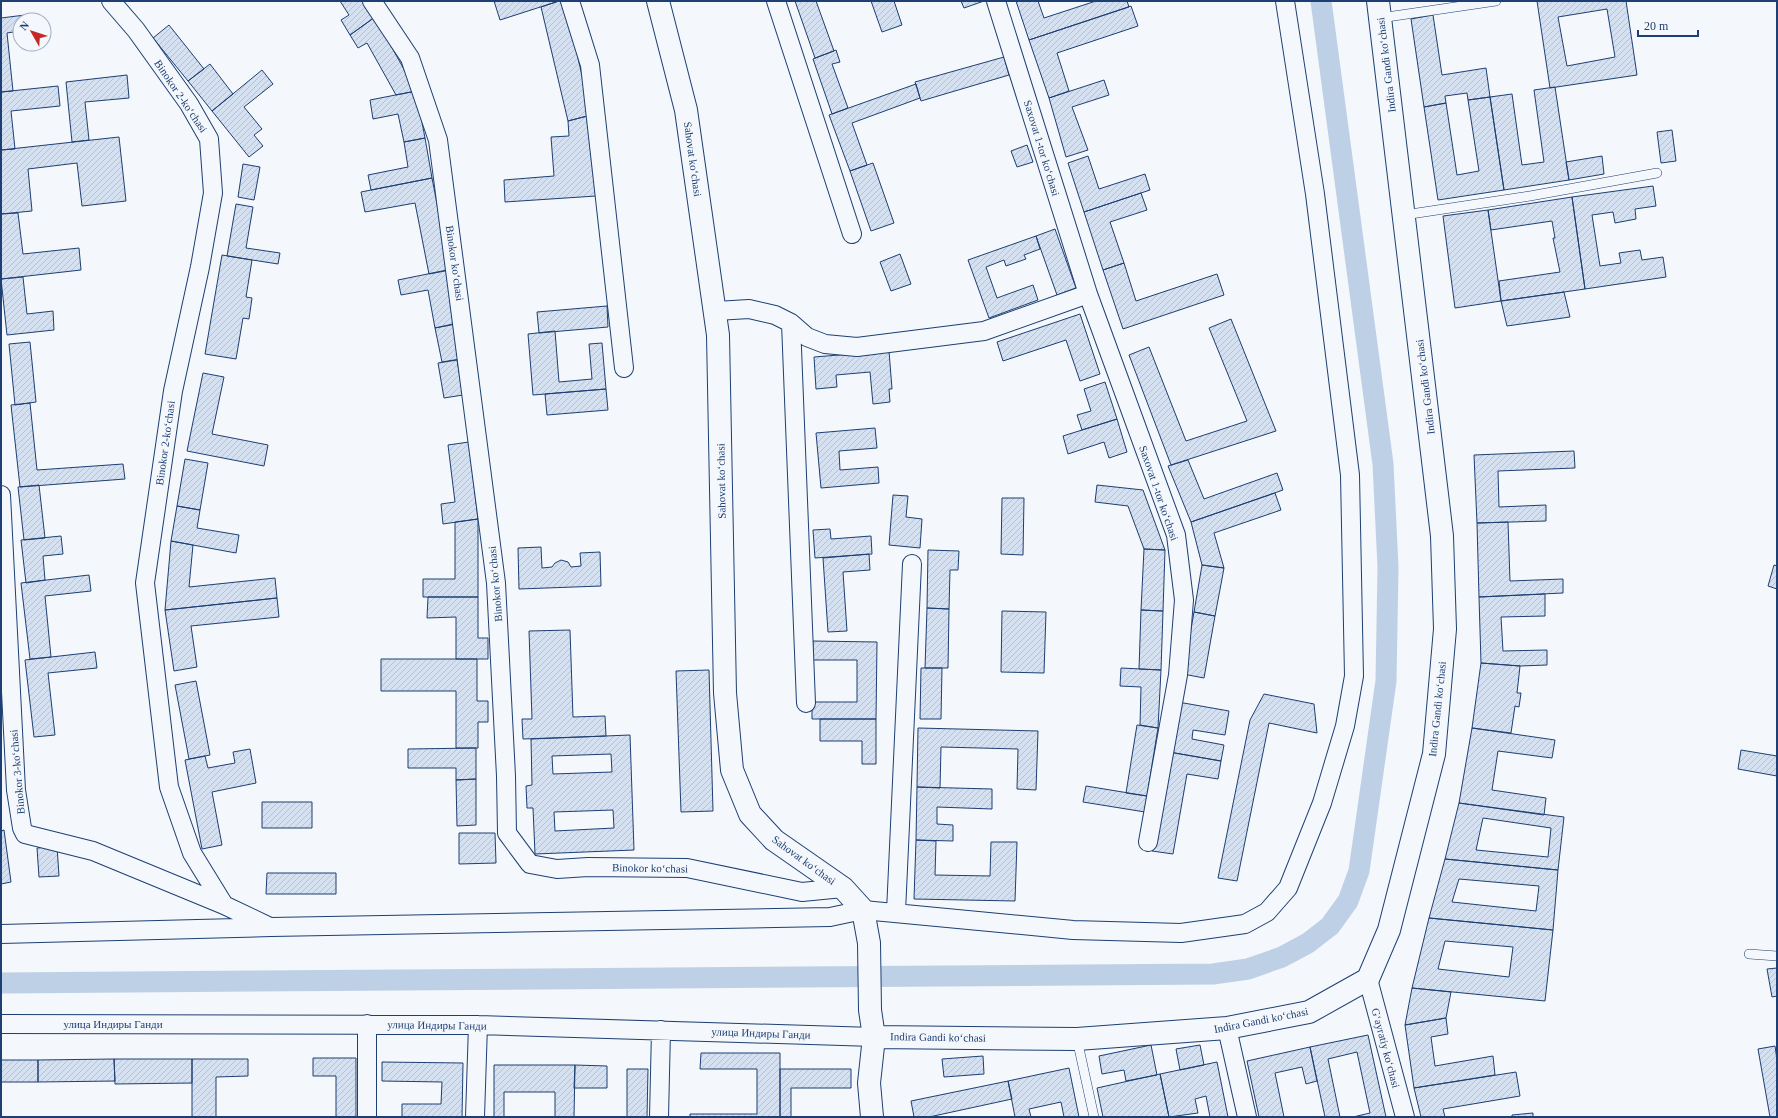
<svg xmlns="http://www.w3.org/2000/svg" width="1778" height="1118" font-family="'Times New Roman',serif">
  <defs>
    <pattern id="building-hatch" width="6" height="6" patternUnits="userSpaceOnUse"><rect width="6" height="6" fill="#d5e0f0"/><path d="M-1 1l2-2M0 6l6-6M5 7l2-2" fill="none" stroke="#b6c1d1"/></pattern>
  </defs>
  <rect width="100%" height="100%" fill="#f4f7fb"/>
  <g fill="none" stroke-linecap="round" stroke-linejoin="round">
    <path stroke="#bed0e5" stroke-width="21" d="M 1,983 L 1213,974 L 1248,969 L 1282,957 L 1308,943 L 1330,926 L 1348,901 L 1359,871 L 1386,681 L 1388,567 L 1383,464 L 1321,1"/>
  </g>
  <path fill="url(#building-hatch)" stroke="#1d3f73" fill-rule="evenodd" d="M 340,1 L 364,1 L 375,17 L 350,35 L 341,20 L 349,15 Z
    M 494,1 L 559,1 L 500,20 Z
    M 559,1 L 565,1 L 591,115 L 568,121 L 541,7 Z
    M 795,1 L 816,1 L 834,51 L 815,58 Z
    M 871,1 L 894,1 L 902,25 L 882,32 Z
    M 961,1 L 984,1 L 964,8 Z
    M 1016,1 L 1038,1 L 1044,18 L 1096,1 L 1127,1 L 1129,7 L 1029,40 Z
    M 1537,1 L 1626,1 L 1637,75 L 1550,88 ZM 1607,9 L 1615,57 L 1567,66 L 1558,17 Z
    M 1131,6 L 1138,26 L 1057,53 L 1069,91 L 1049,98 L 1029,40 Z
    M 25,15 L 25,20 L 20,20 L 20,31 L 7,33 L 13,91 L 1,92 L 1,18 Z
    M 1433,15 L 1442,75 L 1486,68 L 1490,97 L 1468,100 L 1467,93 L 1445,96 L 1446,103 L 1424,107 L 1411,19 Z
    M 375,17 L 416,91 L 396,95 L 367,43 L 358,48 L 350,35 Z
    M 169,25 L 204,69 L 188,81 L 153,38 Z
    M 836,50 L 840,62 L 832,64 L 848,108 L 832,114 L 813,59 Z
    M 1004,57 L 1009,75 L 921,101 L 915,82 Z
    M 210,64 L 233,94 L 212,111 L 188,81 Z
    M 262,70 L 273,84 L 244,107 L 262,129 L 254,135 L 263,146 L 249,157 L 212,111 Z
    M 127,75 L 129,98 L 85,102 L 89,140 L 72,142 L 66,82 Z
    M 1104,80 L 1109,95 L 1072,107 L 1088,150 L 1066,157 L 1049,98 Z
    M 916,84 L 920,98 L 852,123 L 867,165 L 850,171 L 829,115 Z
    M 58,86 L 60,106 L 11,111 L 15,149 L 1,150 L 1,92 Z
    M 1555,87 L 1569,180 L 1504,190 L 1490,97 L 1512,94 L 1522,165 L 1544,162 L 1534,90 Z
    M 416,91 L 425,138 L 404,142 L 398,114 L 373,119 L 370,100 Z
    M 1490,97 L 1504,190 L 1438,200 L 1424,107 L 1446,103 L 1457,175 L 1479,171 L 1468,100 Z
    M 591,115 L 596,196 L 505,202 L 504,180 L 554,176 L 551,137 L 569,136 L 568,121 Z
    M 1672,130 L 1676,161 L 1661,163 L 1657,132 Z
    M 119,137 L 126,201 L 82,206 L 77,163 L 28,169 L 32,211 L 1,214 L 1,150 Z
    M 425,138 L 432,178 L 371,190 L 368,175 L 408,167 L 404,142 Z
    M 1027,145 L 1033,162 L 1017,167 L 1011,151 Z
    M 1088,156 L 1099,189 L 1145,174 L 1150,190 L 1084,212 L 1068,163 Z
    M 1602,156 L 1604,174 L 1569,180 L 1566,162 Z
    M 873,163 L 894,223 L 871,231 L 850,171 Z
    M 243,164 L 260,167 L 254,200 L 238,197 Z
    M 432,178 L 450,270 L 429,274 L 415,203 L 365,212 L 361,192 Z
    M 1653,186 L 1656,206 L 1635,209 L 1636,219 L 1615,223 L 1613,212 L 1592,215 L 1600,266 L 1621,263 L 1619,253 L 1640,250 L 1642,260 L 1663,257 L 1666,277 L 1585,289 L 1572,197 Z
    M 1141,193 L 1147,210 L 1110,222 L 1124,263 L 1103,270 L 1084,212 Z
    M 1572,197 L 1585,289 L 1501,301 L 1499,281 L 1560,272 L 1553,238 L 1555,238 L 1552,221 L 1491,230 L 1488,210 Z
    M 236,204 L 253,207 L 246,248 L 280,253 L 278,264 L 227,256 Z
    M 1488,210 L 1501,301 L 1455,308 L 1443,216 Z
    M 18,213 L 23,254 L 79,248 L 81,270 L 1,279 L 1,214 Z
    M 1055,229 L 1076,288 L 1057,295 L 1036,236 Z
    M 1036,236 L 1040,249 L 1024,255 L 1026,259 L 1006,266 L 1004,260 L 986,267 L 997,298 L 1033,285 L 1038,300 L 989,318 L 968,260 Z
    M 900,254 L 911,284 L 891,291 L 880,262 Z
    M 222,255 L 252,260 L 246,297 L 252,298 L 249,319 L 243,318 L 236,359 L 205,354 Z
    M 1124,263 L 1136,301 L 1217,274 L 1224,295 L 1123,329 L 1103,270 Z
    M 447,270 L 456,324 L 435,328 L 428,290 L 401,295 L 398,280 Z
    M 23,277 L 27,314 L 53,311 L 54,330 L 7,335 L 1,279 Z
    M 1564,292 L 1570,317 L 1507,326 L 1501,301 Z
    M 607,306 L 608,327 L 539,333 L 537,312 Z
    M 1080,314 L 1100,374 L 1080,381 L 1066,340 L 1003,361 L 997,342 Z
    M 1231,319 L 1276,431 L 1171,465 L 1129,355 L 1149,347 L 1186,441 L 1247,421 L 1209,328 Z
    M 453,324 L 460,359 L 442,362 L 435,328 Z
    M 555,331 L 559,382 L 592,379 L 589,344 L 602,343 L 606,389 L 533,395 L 528,334 Z
    M 30,342 L 36,402 L 15,405 L 9,344 Z
    M 889,351 L 892,389 L 889,389 L 890,402 L 873,404 L 870,372 L 836,375 L 837,387 L 816,389 L 814,357 Z
    M 457,360 L 463,395 L 444,398 L 438,363 Z
    M 203,373 L 224,377 L 212,434 L 268,445 L 264,466 L 187,451 Z
    M 1105,382 L 1117,419 L 1082,430 L 1077,415 L 1091,411 L 1084,389 Z
    M 606,389 L 608,410 L 547,415 L 545,394 Z
    M 30,403 L 37,470 L 123,464 L 125,479 L 20,487 L 11,405 Z
    M 1117,419 L 1127,452 L 1109,458 L 1104,442 L 1068,454 L 1063,436 Z
    M 875,428 L 877,448 L 839,451 L 840,470 L 878,467 L 879,483 L 821,488 L 816,433 Z
    M 469,442 L 478,519 L 443,524 L 441,504 L 455,502 L 448,445 Z
    M 1574,451 L 1575,468 L 1498,471 L 1499,507 L 1546,505 L 1546,521 L 1477,523 L 1474,455 Z
    M 185,459 L 208,463 L 200,510 L 177,506 Z
    M 1188,460 L 1204,499 L 1277,473 L 1283,490 L 1191,522 L 1168,466 Z
    M 39,485 L 45,538 L 24,540 L 18,487 Z
    M 1097,485 L 1143,490 L 1165,550 L 1144,549 L 1128,506 L 1095,502 Z
    M 1275,493 L 1281,510 L 1214,533 L 1224,568 L 1202,565 L 1191,522 Z
    M 893,495 L 908,496 L 906,517 L 922,519 L 920,548 L 889,545 Z
    M 1002,498 L 1024,498 L 1023,555 L 1001,554 Z
    M 177,506 L 200,510 L 197,528 L 239,535 L 236,553 L 171,541 Z
    M 478,519 L 478,597 L 423,597 L 423,579 L 455,579 L 455,522 Z
    M 1508,522 L 1510,581 L 1563,579 L 1563,593 L 1479,597 L 1477,523 Z
    M 830,529 L 831,539 L 871,536 L 872,554 L 815,558 L 813,530 Z
    M 61,536 L 63,554 L 43,556 L 45,580 L 26,583 L 21,540 Z
    M 171,541 L 193,545 L 189,587 L 275,578 L 277,598 L 165,610 Z
    M 541,547 L 542,568 L 552,567 L 555,563 L 561,560 L 568,562 L 571,567 L 581,566 L 580,553 L 600,552 L 601,586 L 519,589 L 518,548 Z
    M 1144,549 L 1165,550 L 1163,611 L 1141,610 Z
    M 928,550 L 959,551 L 958,570 L 950,570 L 949,609 L 927,608 Z
    M 869,554 L 870,570 L 843,572 L 847,631 L 828,632 L 823,558 Z
    M 1202,565 L 1224,568 L 1215,616 L 1194,612 Z
    M 1774,565 L 1777,566 L 1777,589 L 1768,586 Z
    M 89,575 L 91,591 L 45,596 L 51,657 L 30,659 L 21,583 Z
    M 1545,594 L 1545,616 L 1501,617 L 1503,651 L 1547,650 L 1547,665 L 1520,666 L 1481,663 L 1479,597 Z
    M 428,597 L 478,597 L 478,638 L 488,638 L 488,659 L 456,659 L 456,617 L 427,618 Z
    M 277,598 L 279,617 L 191,626 L 197,667 L 174,671 L 165,610 Z
    M 927,608 L 949,609 L 948,668 L 925,668 Z
    M 1141,610 L 1163,611 L 1161,670 L 1139,669 Z
    M 1002,611 L 1046,612 L 1044,673 L 1001,672 Z
    M 1194,612 L 1215,616 L 1204,678 L 1183,674 Z
    M 570,630 L 573,717 L 605,716 L 606,736 L 523,739 L 522,719 L 532,719 L 529,631 Z
    M 813,641 L 877,642 L 876,719 L 812,719 L 812,702 L 857,702 L 857,660 L 812,660 Z
    M 95,652 L 97,668 L 48,673 L 55,735 L 34,737 L 25,660 Z
    M 381,659 L 477,659 L 477,701 L 488,701 L 488,722 L 478,722 L 478,748 L 456,748 L 456,691 L 381,691 Z
    M 1481,663 L 1520,666 L 1517,693 L 1521,693 L 1519,707 L 1515,706 L 1511,733 L 1472,728 Z
    M 921,668 L 942,668 L 941,719 L 920,719 Z
    M 1121,668 L 1161,670 L 1158,728 L 1140,725 L 1141,687 L 1120,686 Z
    M 709,670 L 713,811 L 681,812 L 676,671 Z
    M 196,681 L 210,755 L 189,759 L 175,685 Z
    M 1264,694 L 1314,704 L 1317,733 L 1269,723 L 1237,881 L 1218,878 L 1250,720 Z
    M 1178,702 L 1229,711 L 1225,735 L 1193,730 L 1192,739 L 1224,745 L 1221,761 L 1169,752 Z
    M 820,719 L 876,719 L 876,764 L 862,764 L 862,741 L 820,741 Z
    M 1137,725 L 1158,728 L 1147,796 L 1126,793 Z
    M 918,728 L 1038,731 L 1036,790 L 1017,789 L 1018,749 L 941,747 L 940,788 L 917,787 Z
    M 1472,728 L 1555,740 L 1552,758 L 1498,751 L 1492,790 L 1546,798 L 1544,815 L 1459,803 Z
    M 630,735 L 634,850 L 535,854 L 533,808 L 527,808 L 526,786 L 532,785 L 531,739 ZM 611,754 L 612,772 L 553,774 L 552,756 ZM 613,810 L 614,828 L 555,831 L 554,812 Z
    M 476,748 L 476,779 L 456,780 L 456,768 L 408,768 L 408,749 Z
    M 250,749 L 256,783 L 212,792 L 222,845 L 202,849 L 185,760 L 205,756 L 208,768 L 235,763 L 233,752 Z
    M 1741,750 L 1777,756 L 1777,776 L 1738,769 Z
    M 1169,752 L 1221,761 L 1218,779 L 1187,774 L 1173,854 L 1152,851 Z
    M 476,779 L 476,825 L 457,826 L 456,780 Z
    M 1086,786 L 1147,796 L 1145,812 L 1083,802 Z
    M 917,787 L 992,789 L 992,809 L 937,807 L 937,824 L 953,825 L 953,841 L 916,840 Z
    M 262,802 L 312,802 L 312,828 L 262,828 Z
    M 1459,803 L 1564,817 L 1558,870 L 1445,859 ZM 1483,818 L 1551,828 L 1548,857 L 1476,850 Z
    M 4,830 L 11,882 L 1,884 L 1,831 Z
    M 459,833 L 495,833 L 496,863 L 459,864 Z
    M 916,840 L 936,841 L 935,875 L 990,876 L 991,842 L 1017,842 L 1015,901 L 914,899 Z
    M 57,846 L 59,876 L 39,877 L 37,848 Z
    M 1445,859 L 1558,870 L 1553,930 L 1429,918 ZM 1459,879 L 1539,886 L 1536,911 L 1452,902 Z
    M 267,873 L 336,873 L 336,894 L 266,894 Z
    M 1429,918 L 1553,930 L 1545,1001 L 1412,988 ZM 1445,941 L 1513,947 L 1509,977 L 1438,969 Z
    M 1777,968 L 1777,996 L 1772,997 L 1767,969 Z
    M 1412,988 L 1451,992 L 1446,1018 L 1405,1025 Z
    M 1446,1018 L 1448,1034 L 1431,1037 L 1435,1066 L 1493,1056 L 1495,1075 L 1414,1088 L 1405,1025 Z
    M 1368,1035 L 1386,1117 L 1353,1117 L 1370,1113 L 1357,1052 L 1328,1059 L 1340,1117 L 1325,1117 L 1310,1047 Z
    M 1151,1045 L 1157,1075 L 1126,1081 L 1124,1070 L 1102,1074 L 1099,1056 Z
    M 1200,1045 L 1204,1065 L 1180,1070 L 1176,1049 Z
    M 1775,1046 L 1777,1060 L 1777,1117 L 1770,1117 L 1758,1049 Z
    M 1310,1047 L 1317,1081 L 1306,1084 L 1302,1067 L 1275,1073 L 1284,1117 L 1259,1117 L 1247,1061 Z
    M 701,1053 L 780,1053 L 780,1117 L 690,1117 L 690,1114 L 757,1114 L 757,1069 L 700,1069 Z
    M 983,1056 L 984,1074 L 944,1077 L 942,1059 Z
    M 313,1058 L 356,1058 L 356,1117 L 336,1117 L 336,1076 L 313,1076 Z
    M 114,1059 L 192,1059 L 192,1083 L 115,1084 Z
    M 114,1059 L 115,1081 L 38,1082 L 38,1060 Z
    M 192,1059 L 248,1059 L 248,1076 L 216,1077 L 216,1117 L 192,1117 Z
    M 1,1060 L 38,1060 L 38,1082 L 1,1082 Z
    M 382,1062 L 463,1063 L 462,1117 L 402,1117 L 402,1104 L 441,1104 L 442,1082 L 382,1081 Z
    M 1217,1062 L 1228,1117 L 1210,1117 L 1206,1096 L 1195,1099 L 1198,1113 L 1169,1117 L 1160,1074 Z
    M 494,1065 L 575,1065 L 574,1117 L 555,1117 L 555,1092 L 504,1092 L 504,1117 L 494,1117 Z
    M 575,1065 L 607,1066 L 607,1088 L 574,1088 Z
    M 1069,1068 L 1079,1117 L 1064,1117 L 1061,1102 L 1029,1109 L 1031,1117 L 1015,1117 L 1008,1081 Z
    M 627,1069 L 648,1069 L 647,1117 L 627,1117 Z
    M 780,1069 L 851,1069 L 851,1088 L 791,1088 L 791,1117 L 780,1117 Z
    M 1516,1072 L 1520,1096 L 1443,1109 L 1445,1117 L 1421,1117 L 1414,1088 Z
    M 1160,1074 L 1169,1117 L 1103,1117 L 1097,1088 Z
    M 1008,1081 L 1012,1099 L 929,1117 L 914,1117 L 911,1101 Z
    M 1533,1113 L 1533,1117 L 1512,1117 L 1512,1115 Z"/>
  <g fill="none" stroke-linecap="round" stroke-linejoin="round">
    <g stroke="#1d3f73" stroke-width="10">
      <path id="lane" d="M 1380,18 L 1496,1
        M 1404,215 L 1530,196 L 1657,173
        M 1749,954 L 1777,956
        M 1077,1039 L 1094,1117"/>
    </g>
    <g stroke="#1d3f73" stroke-width="20">
      <path id="street" d="M 111,1 L 136,30 L 189,104 L 209,139 L 213,193 L 200,267 L 173,391 L 145,583 L 169,787 L 192,853 L 224,905
        M 372,1 L 410,58 L 438,140 L 496,583 L 506,776 L 507,833 L 530,864 L 557,869 L 588,867 L 687,868 L 802,892 L 843,888
        M 570,1 L 590,65 L 624,368
        M 776,1 L 852,234
        M 996,1 L 1088,294 L 1176,535 L 1184,600 L 1178,675 L 1148,842
        M 716,311 L 749,309 L 775,315 L 791,323 L 807,337 L 825,344 L 857,347 L 984,331 L 1088,294
        M 791,323 L 806,703
        M 1,495 L 16,790 L 22,828 L 25,834 L 93,851 L 224,905 L 268,926
        M 896,912 L 912,564
        M 1,934 L 271,927 L 830,917 L 863,910 L 1073,930 L 1181,933 L 1245,924 L 1267,912 L 1288,888 L 1322,803 L 1345,726 L 1354,676 L 1350,475 L 1315,194 L 1285,1
        M 1368,979 L 1405,1117
        M 1,1024 L 478,1025 L 874,1037
        M 1227,1028 L 1247,1117
        M 367,1117 L 367,1024
        M 475,1117 L 478,1025
        M 659,1117 L 661,1030"/>
    </g>
    <g stroke="#1d3f73" stroke-width="24">
      <path id="secondary" d="M 658,1 L 686,110 L 718,335 L 725,693 L 732,770 L 750,814 L 774,840 L 843,888 L 863,910 L 869,943 L 870,1010 L 874,1037 L 869,1083 L 872,1117
        M 874,1037 L 1077,1039 L 1227,1028 L 1309,1012 L 1368,979 L 1389,930 L 1434,754 L 1445,629 L 1442,536 L 1378,1"/>
    </g>
    <use href="#lane" stroke="#f4f7fb" stroke-width="9"/>
    <use href="#street" stroke="#f4f7fb" stroke-width="18"/>
    <use href="#secondary" stroke="#f4f7fb" stroke-width="22"/>
  </g>
  <g text-anchor="middle" dominant-baseline="central" stroke-width="3" stroke-linejoin="round" paint-order="stroke">
    <g font-size="11" fill="#1d3f73" stroke="#f4f7fb">
      <text transform="translate(1386 65) rotate(-97)">Indira Gandi koʻchasi</text>
      <text transform="translate(181 96) rotate(56)">Binokor 2-koʻchasi</text>
      <text transform="translate(1042 148) rotate(73)">Saxovat 1-tor koʻchasi</text>
      <text transform="translate(693 159) rotate(82)">Sahovat koʻchasi</text>
      <text transform="translate(455 263) rotate(82)">Binokor koʻchasi</text>
      <text transform="translate(1425 387) rotate(-97)">Indira Gandi koʻchasi</text>
      <text transform="translate(165 443) rotate(-82)">Binokor 2-koʻchasi</text>
      <text transform="translate(721 481) rotate(-91)">Sahovat koʻchasi</text>
      <text transform="translate(1159 493) rotate(71)">Saxovat 1-tor koʻchasi</text>
      <text transform="translate(495 584) rotate(-95)">Binokor koʻchasi</text>
      <text transform="translate(1437 709) rotate(-84)">Indira Gandi koʻchasi</text>
      <text transform="translate(17 772) rotate(-95)">Binokor 3-koʻchasi</text>
      <text transform="translate(804 860) rotate(36)">Sahovat koʻchasi</text>
      <text transform="translate(650 868) rotate(1)">Binokor koʻchasi</text>
      <text transform="translate(1261 1020) rotate(-11)">Indira Gandi koʻchasi</text>
      <text x="113" y="1024">улица Индиры Ганди</text>
      <text transform="translate(437 1025) rotate(1)">улица Индиры Ганди</text>
      <text transform="translate(761 1033) rotate(2)">улица Индиры Ганди</text>
      <text transform="translate(938 1037) rotate(1)">Indira Gandi koʻchasi</text>
      <text transform="translate(1386 1048) rotate(75)">Gʻayratiy koʻchasi</text>
    </g>
  </g>
  <rect width="1778" height="1118" fill="none" stroke="#1d3f73" stroke-width="4"/>
  <g transform="translate(32 32) rotate(309)"><circle r="19" fill="#f4f7fb" stroke="#9eadc5"/>
  <path d="M0-3L7 15L0 10L-7 15Z" fill="#c62828"/>
  <text y="-6" font-size="11" font-weight="bold" text-anchor="middle" fill="#1d3f73">N</text>
  </g>
  <path d="M1638 30v6h60v-6" fill="none" stroke="#1d3f73" stroke-width="2"/>
  <text x="1644" y="30" font-size="12" fill="#1d3f73" stroke="#f4f7fb" stroke-width="3" paint-order="stroke">20 m</text>
</svg>
